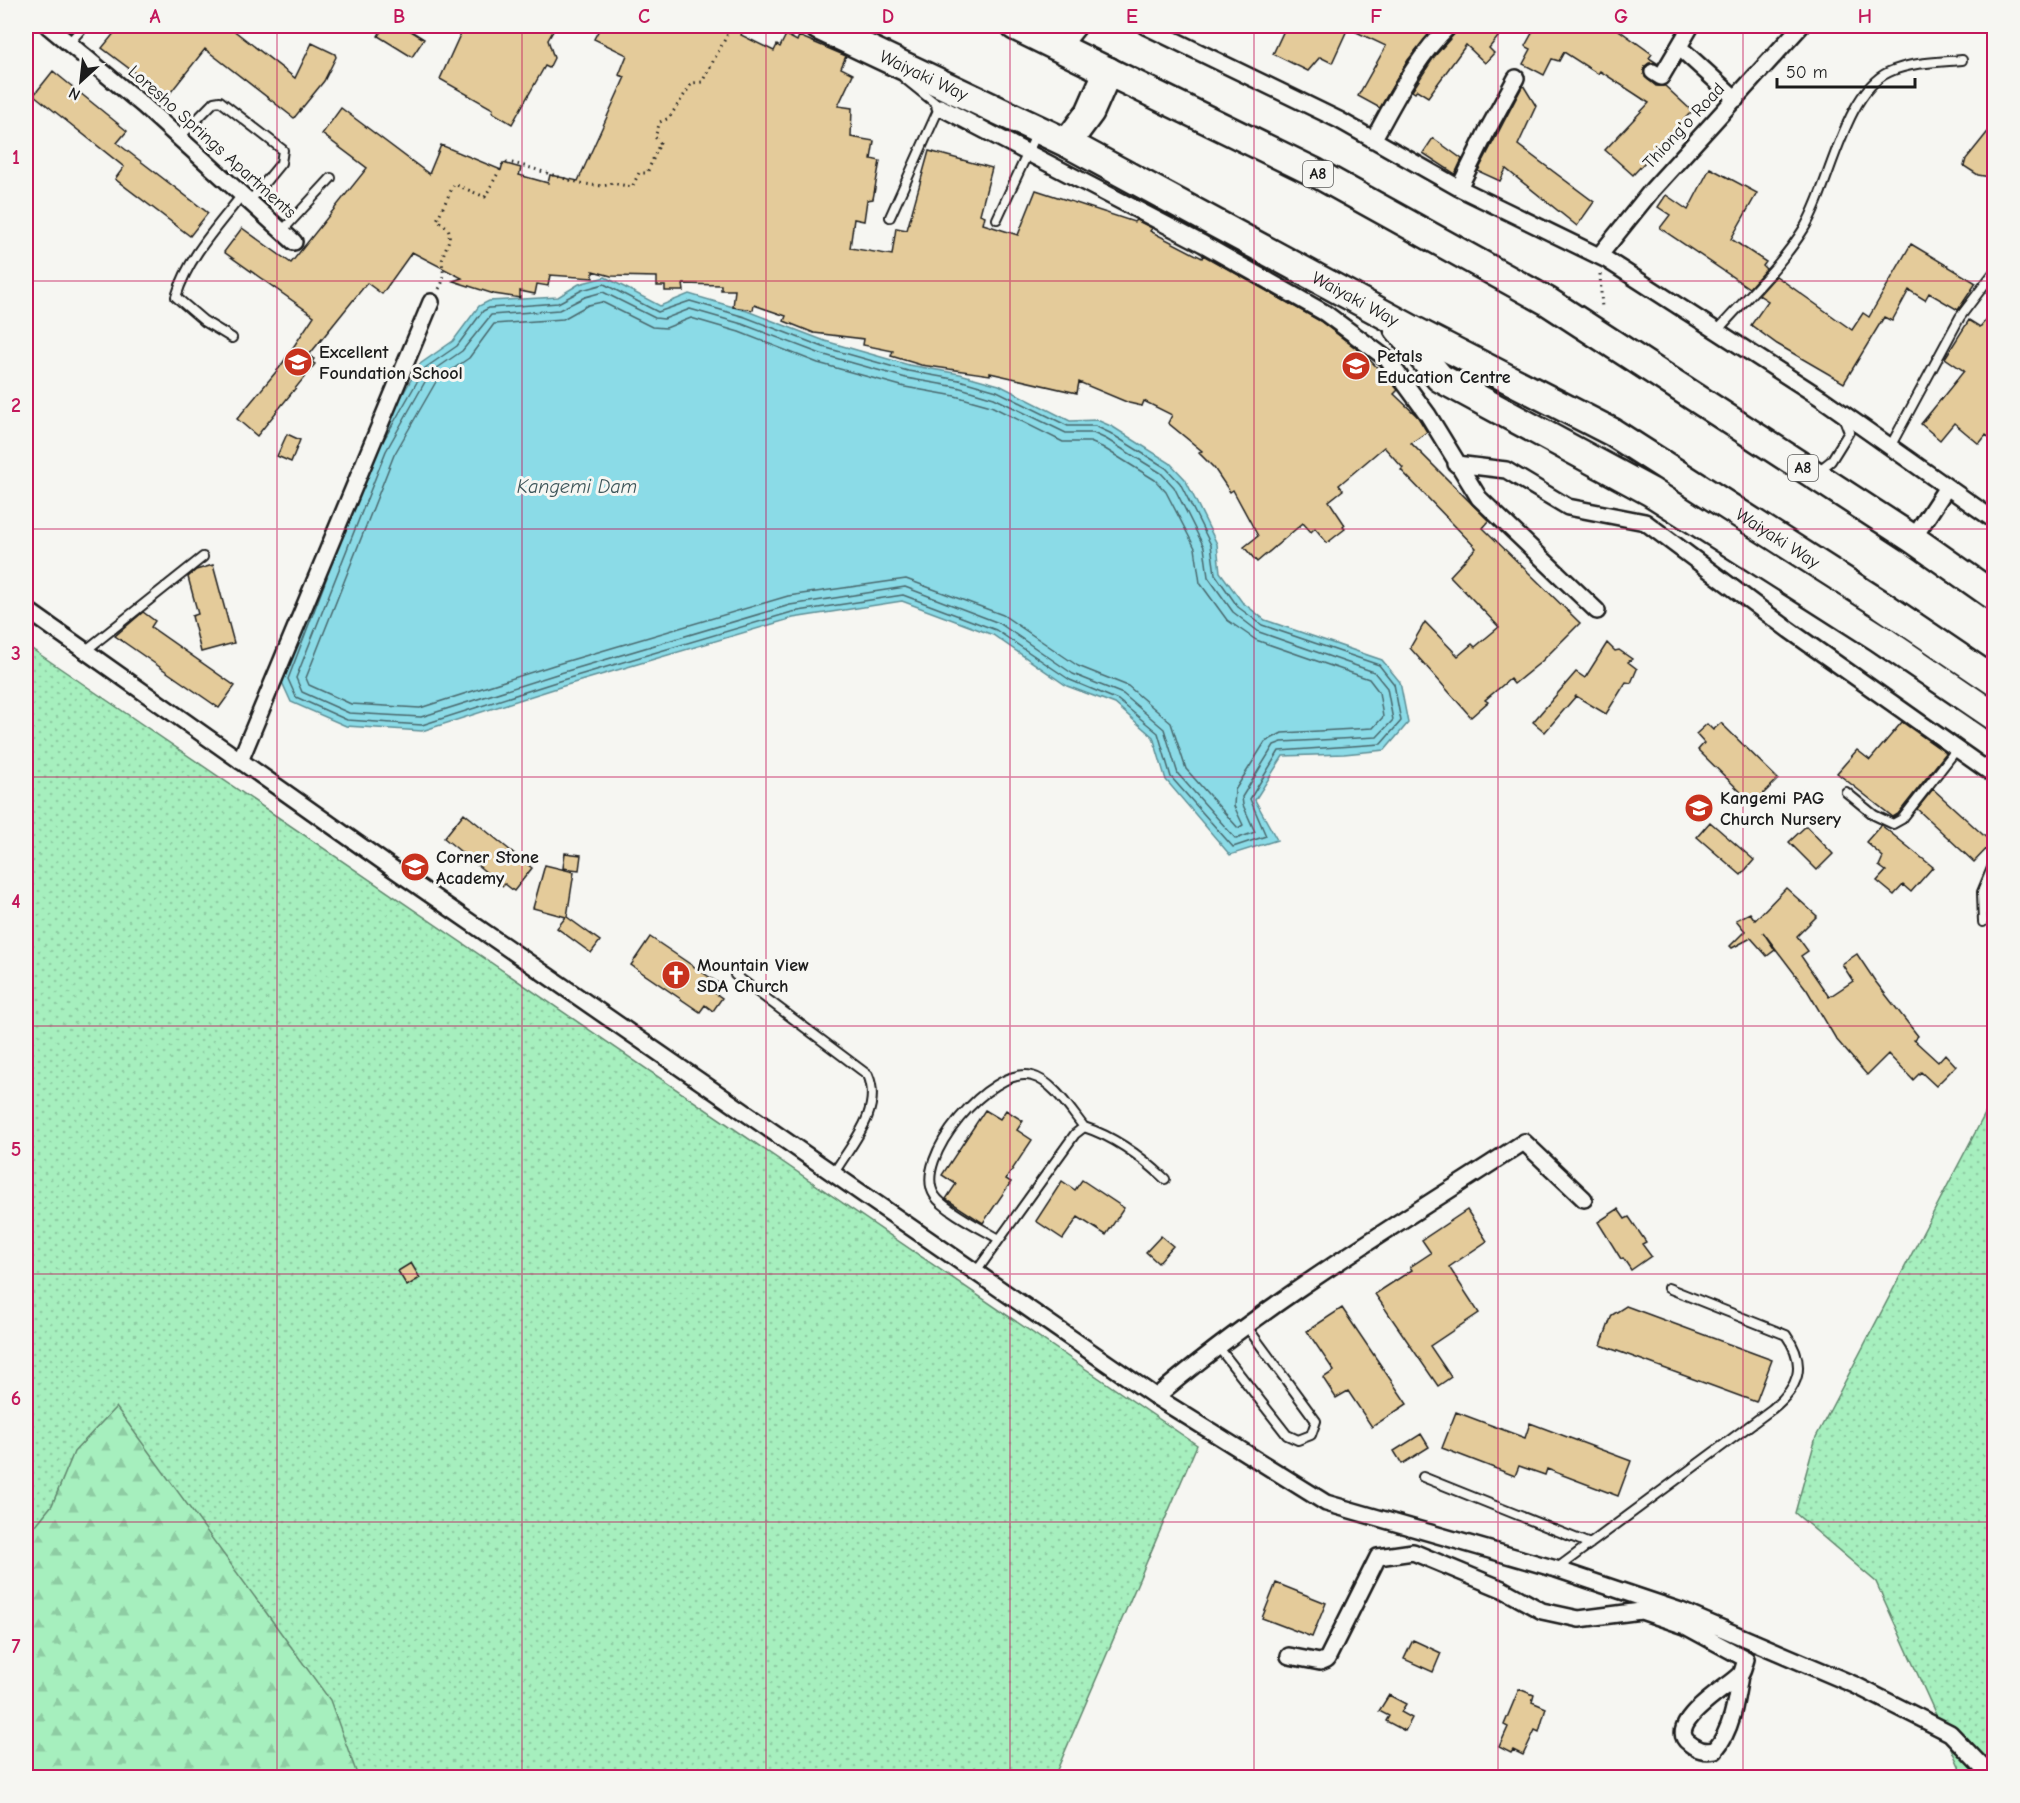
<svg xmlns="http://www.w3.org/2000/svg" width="2020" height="1803" font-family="'Comic Neue',sans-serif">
  <defs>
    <pattern id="grass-dots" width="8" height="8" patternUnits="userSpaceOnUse" patternTransform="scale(1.5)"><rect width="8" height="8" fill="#a6efbe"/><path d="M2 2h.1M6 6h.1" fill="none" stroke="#8ecca3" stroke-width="1.8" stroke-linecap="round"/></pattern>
    <pattern id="forest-firs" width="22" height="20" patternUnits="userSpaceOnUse" patternTransform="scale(1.5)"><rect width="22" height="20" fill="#a6efbe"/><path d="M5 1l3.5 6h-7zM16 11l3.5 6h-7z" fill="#8ecca3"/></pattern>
  </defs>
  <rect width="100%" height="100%" fill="#f6f6f2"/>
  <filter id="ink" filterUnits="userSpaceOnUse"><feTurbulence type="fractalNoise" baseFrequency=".0167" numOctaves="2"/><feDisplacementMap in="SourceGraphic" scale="12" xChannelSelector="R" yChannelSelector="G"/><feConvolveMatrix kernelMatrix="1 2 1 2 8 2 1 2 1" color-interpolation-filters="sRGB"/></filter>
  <g filter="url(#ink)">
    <path fill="url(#grass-dots)" stroke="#61866d" stroke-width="1.5" d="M 26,645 L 1197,1445 L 1054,1777 L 26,1777 Z
      M 1988,1108 L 1994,1112 L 1994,1777 L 1964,1777 L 1876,1582 L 1795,1513 L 1816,1437 Z"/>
    <path fill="url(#forest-firs)" stroke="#61866d" stroke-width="1.5" d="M 116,1407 L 330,1700 L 358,1777 L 26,1777 L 26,1529 L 31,1531 L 52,1505 L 74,1452 Z"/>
    <path fill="#8bdbe7" stroke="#5f8f96" stroke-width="1.5" d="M 605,277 L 660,306 L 689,294 L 747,311 L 825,341 L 909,365 L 960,374 L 999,385 L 1070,421 L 1097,420 L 1113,427 L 1170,463 L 1185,479 L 1217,544 L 1220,572 L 1242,602 L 1265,620 L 1382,660 L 1400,682 L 1408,723 L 1385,750 L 1344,754 L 1283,756 L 1255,800 L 1277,840 L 1230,855 L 1166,780 L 1153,737 L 1115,704 L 1067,686 L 993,635 L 902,601 L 793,618 L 560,687 L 422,731 L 346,726 L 291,702 L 281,680 L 374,445 L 420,364 L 453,341 L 479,306 L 489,301 L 558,297 L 579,284 Z"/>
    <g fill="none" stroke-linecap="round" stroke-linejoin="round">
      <path stroke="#48686d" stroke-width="1.5" d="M 603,292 L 655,318 L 664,319 L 690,309 L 742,324 L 821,354 L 906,378 L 957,387 L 994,398 L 1066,433 L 1093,433 L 1106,439 L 1161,473 L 1174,487 L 1204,547 L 1208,577 L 1233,612 L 1259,632 L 1374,672 L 1387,688 L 1393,720 L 1377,737 L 1282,742 L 1274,745 L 1242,797 L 1243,805 L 1255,832 L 1236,839 L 1178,774 L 1164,729 L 1123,694 L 1073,674 L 999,623 L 905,587 L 790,605 L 557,674 L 421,717 L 349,713 L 302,692 L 296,678 L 386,451 L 430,373 L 462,351 L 491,315 L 559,310 L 585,297 Z
        M 602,302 L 652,327 L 666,328 L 691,318 L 739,332 L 818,363 L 905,387 L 955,396 L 991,406 L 1063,442 L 1090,442 L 1102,447 L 1155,480 L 1166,492 L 1195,548 L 1200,583 L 1227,620 L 1256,640 L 1369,679 L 1379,692 L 1383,717 L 1373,728 L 1282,733 L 1265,742 L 1235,790 L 1234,806 L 1243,825 L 1238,828 L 1186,769 L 1171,723 L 1128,686 L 1078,666 L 1003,615 L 906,579 L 788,596 L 554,665 L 420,708 L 351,704 L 309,685 L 306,678 L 394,455 L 437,380 L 469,358 L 494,324 L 563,319 L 588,305 Z
        M 327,577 L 288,679 L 296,697 L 347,720 L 422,725 L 559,681 L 792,612 L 903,595 L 996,630 L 1070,680 L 1118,700 L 1158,733 L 1171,777 L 1233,847 L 1266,836 L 1250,799 L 1279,751 L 1381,744 L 1401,721 L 1394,684 L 1379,665 L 1262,625 L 1238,607 L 1215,574 L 1211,545 L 1180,483 L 1166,468 L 1110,433 L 1095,426 L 1068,426 L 997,391 L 959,380 L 908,371 L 823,347 L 745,317 L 690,301 L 658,312 L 604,284 L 582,290 L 558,303 L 489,308 L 483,311 L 457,346 L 425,368 L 382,443"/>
    </g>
    <path fill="#e4cb9a" stroke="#1c1c1c" stroke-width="1.5" d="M 120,26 L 228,26 L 295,78 L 312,43 L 335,54 L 336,57 L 324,81 L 294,118 L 205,49 L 167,97 L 102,48 Z
      M 384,26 L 403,26 L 424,39 L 412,57 L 378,36 Z
      M 464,26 L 556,26 L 548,40 L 554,58 L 549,68 L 545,66 L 512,124 L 492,112 L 493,109 L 440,79 Z
      M 601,26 L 746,26 L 741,35 L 774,51 L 777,45 L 780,47 L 786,35 L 797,41 L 799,36 L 846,56 L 841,68 L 853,74 L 838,106 L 852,108 L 851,137 L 874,141 L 871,159 L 880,161 L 873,199 L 867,200 L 864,221 L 854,219 L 850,248 L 892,255 L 896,228 L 907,230 L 929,151 L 992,168 L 980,214 L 985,216 L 983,224 L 1018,235 L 1036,190 L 1134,222 L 1136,220 L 1152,228 L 1150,231 L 1202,258 L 1203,255 L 1320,321 L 1366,356 L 1392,383 L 1398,390 L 1394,394 L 1418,417 L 1427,432 L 1411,443 L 1489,521 L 1483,528 L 1580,623 L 1541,662 L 1514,684 L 1510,679 L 1485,700 L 1488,702 L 1471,717 L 1410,648 L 1425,622 L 1458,656 L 1472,644 L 1475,647 L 1499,627 L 1450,576 L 1476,548 L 1401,470 L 1403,468 L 1384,447 L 1339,485 L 1343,490 L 1329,501 L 1345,525 L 1343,527 L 1345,529 L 1327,543 L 1315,528 L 1311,532 L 1303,523 L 1257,562 L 1244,547 L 1258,536 L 1233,490 L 1230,492 L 1214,468 L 1199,453 L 1202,451 L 1168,423 L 1172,415 L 1144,401 L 1142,406 L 1129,403 L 1079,382 L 1077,393 L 990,373 L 990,375 L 921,365 L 891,356 L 893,351 L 863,345 L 864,339 L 814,333 L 784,321 L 786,316 L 754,305 L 753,310 L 733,307 L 735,290 L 721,290 L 721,285 L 683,284 L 684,291 L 665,291 L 665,286 L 657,286 L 657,277 L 611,276 L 593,271 L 593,278 L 550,275 L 548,286 L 537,284 L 535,294 L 520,291 L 520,298 L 494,294 L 453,281 L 462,278 L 412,252 L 382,294 L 367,283 L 309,355 L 314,359 L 312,362 L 315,364 L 257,436 L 237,419 L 280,367 L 314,316 L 224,252 L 242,228 L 291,263 L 367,168 L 322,134 L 341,108 L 429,174 L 441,145 L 501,170 L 503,163 L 521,168 L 519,175 L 548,183 L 550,175 L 578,181 L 625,77 L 619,75 L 627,55 L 594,39 Z
      M 1286,26 L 1436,26 L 1408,60 L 1380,108 L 1358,96 L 1386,46 L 1348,28 L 1332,63 L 1320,57 L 1308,71 L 1273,54 Z
      M 1458,26 L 1507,26 L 1489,48 L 1494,53 L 1485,63 L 1466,45 L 1428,97 L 1417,90 L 1415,93 L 1412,91 L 1434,57 L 1456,32 Z
      M 1536,26 L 1613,26 L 1652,54 L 1649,58 L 1657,63 L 1649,63 L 1645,66 L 1645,77 L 1656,86 L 1665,86 L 1692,111 L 1633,175 L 1605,150 L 1649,103 L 1600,71 L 1598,74 L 1564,52 L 1559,61 L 1552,59 L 1544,75 L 1523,64 L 1531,49 L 1525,46 Z
      M 53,71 L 127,131 L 117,143 L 208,213 L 190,236 L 115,179 L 124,167 L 34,95 Z
      M 1523,85 L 1536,106 L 1518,145 L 1594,202 L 1577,226 L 1506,169 L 1500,181 L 1478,171 Z
      M 1995,123 L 1995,172 L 1990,177 L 1978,175 L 1964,166 L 1966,159 Z
      M 1433,138 L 1462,159 L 1455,174 L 1423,153 Z
      M 1710,168 L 1757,193 L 1731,239 L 1766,262 L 1763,266 L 1766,269 L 1749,288 L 1660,228 L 1670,215 L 1658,207 L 1666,195 L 1688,210 Z
      M 1911,244 L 1976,283 L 1958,310 L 1929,293 L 1925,300 L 1909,290 L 1892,321 L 1884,317 L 1844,383 L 1777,344 L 1751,325 L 1768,301 L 1759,295 L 1776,276 L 1852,330 L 1863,313 L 1869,317 Z
      M 1995,309 L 1995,442 L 1986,435 L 1979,444 L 1954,423 L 1940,440 L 1921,424 L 1964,371 L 1945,358 L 1969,320 L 1980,327 Z
      M 287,434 L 300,440 L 291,462 L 277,456 Z
      M 213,565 L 234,643 L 201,652 L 192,616 L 198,614 L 188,577 L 196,570 Z
      M 143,612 L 155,621 L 151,627 L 235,686 L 219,708 L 115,636 Z
      M 1607,643 L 1615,651 L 1619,650 L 1632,659 L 1628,662 L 1637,669 L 1631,683 L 1626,682 L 1606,714 L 1576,696 L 1545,732 L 1533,722 L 1576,672 L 1585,678 Z
      M 1902,722 L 1946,753 L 1898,814 L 1893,817 L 1837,773 L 1857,750 L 1870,760 Z
      M 1721,723 L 1778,779 L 1753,804 L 1698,750 L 1704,743 L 1696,734 L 1707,724 L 1713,730 Z
      M 1933,789 L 1992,843 L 1974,862 L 1917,809 Z
      M 464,813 L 532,868 L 514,891 L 505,884 L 503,886 L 444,838 Z
      M 1710,822 L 1754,860 L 1741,875 L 1697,837 Z
      M 1881,825 L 1933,867 L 1911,892 L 1903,885 L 1894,895 L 1877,881 L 1886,871 L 1879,866 L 1883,857 L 1866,842 Z
      M 1806,826 L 1833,854 L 1817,870 L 1789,842 Z
      M 565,853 L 581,855 L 579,870 L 563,868 Z
      M 545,865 L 574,872 L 567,917 L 600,941 L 591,953 L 557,928 L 566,917 L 533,908 Z
      M 1786,888 L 1817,916 L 1797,936 L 1808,951 L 1801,956 L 1829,997 L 1853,981 L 1842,964 L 1857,954 L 1875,981 L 1918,1036 L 1914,1040 L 1938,1062 L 1945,1054 L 1956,1066 L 1936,1086 L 1921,1072 L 1913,1080 L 1888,1054 L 1867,1075 L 1836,1039 L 1807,990 L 1763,932 L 1775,950 L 1767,956 L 1751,938 L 1732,948 L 1730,946 L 1745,931 L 1736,920 L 1750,913 L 1755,920 Z
      M 650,937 L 721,985 L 715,993 L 722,998 L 713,1011 L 705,1005 L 700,1012 L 631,965 Z
      M 985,1110 L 1000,1119 L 1006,1110 L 1023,1121 L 1017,1130 L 1032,1140 L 1006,1179 L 1011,1182 L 983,1223 L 946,1199 L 956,1184 L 942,1175 Z
      M 1082,1180 L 1124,1208 L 1106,1235 L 1078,1217 L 1063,1239 L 1036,1221 L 1062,1181 L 1075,1190 Z
      M 1618,1209 L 1625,1219 L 1629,1217 L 1646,1242 L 1642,1244 L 1651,1256 L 1631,1270 L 1623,1258 L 1621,1259 L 1598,1222 Z
      M 1467,1210 L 1487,1241 L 1449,1267 L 1479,1313 L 1430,1346 L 1451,1377 L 1438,1386 L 1375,1294 L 1412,1270 L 1410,1267 L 1431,1253 L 1422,1240 Z
      M 1161,1236 L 1173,1246 L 1158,1263 L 1146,1252 Z
      M 411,1263 L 420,1278 L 407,1286 L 398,1271 Z
      M 1626,1306 L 1772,1360 L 1756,1402 L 1601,1345 L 1612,1315 Z
      M 1342,1308 L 1407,1404 L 1372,1427 L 1348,1391 L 1336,1398 L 1323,1378 L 1334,1371 L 1307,1331 Z
      M 1456,1412 L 1525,1438 L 1530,1423 L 1631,1461 L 1618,1496 L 1547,1469 L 1545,1475 L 1519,1466 L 1515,1476 L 1442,1448 Z
      M 1421,1434 L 1429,1447 L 1402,1464 L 1394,1451 Z
      M 1276,1583 L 1326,1603 L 1312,1637 L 1262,1618 Z
      M 1413,1640 L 1441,1653 L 1433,1672 L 1404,1659 Z
      M 1519,1689 L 1534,1695 L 1532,1702 L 1546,1708 L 1539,1732 L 1535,1730 L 1523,1755 L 1513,1750 L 1511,1753 L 1499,1747 L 1508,1727 L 1504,1725 Z
      M 1389,1695 L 1406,1704 L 1401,1712 L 1412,1718 L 1405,1731 L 1386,1721 L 1389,1716 L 1379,1711 Z"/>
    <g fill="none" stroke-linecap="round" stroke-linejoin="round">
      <g stroke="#1c1c1c" stroke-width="12">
        <path id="lane" d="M 69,43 L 84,26
          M 904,78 L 940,107
          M 179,138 L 214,102 L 220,101 L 283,150 L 281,163 L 249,202
          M 890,217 L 940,106
          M 997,219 L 1037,133
          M 282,231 L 331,178
          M 1716,332 C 1745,299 1780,267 1803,230 C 1829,190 1844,92 1889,72 C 1911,62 1938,62 1962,60
          M 232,338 L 204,321 L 176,297 C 188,257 217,227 242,195
          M 1891,445 L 1960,317 L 1994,272
          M 1817,472 L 1831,461 L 1849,432 L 1843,416
          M 85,651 L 203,557
          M 1846,792 L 1874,815 L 1893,824 L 1902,819 L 1957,749
          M 1983,922 L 1982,892 L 1994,863
          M 735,975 L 868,1075 C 883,1110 852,1143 834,1173
          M 999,1239 C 984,1230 944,1210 935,1196 C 910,1160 992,1065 1032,1076 C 1053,1081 1071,1111 1084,1127
          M 976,1272 L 1075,1134 L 1084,1127 C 1115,1137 1141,1156 1165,1179
          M 1219,1348 L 1287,1435 L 1298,1440 L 1311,1435 L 1316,1421 L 1247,1327
          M 1423,1477 L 1590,1544
          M 1556,1569 L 1772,1409 C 1798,1388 1808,1366 1786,1335 L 1668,1288"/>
      </g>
      <g stroke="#1c1c1c" stroke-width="20">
        <path id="street" d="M 48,26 L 144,106 L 294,242
          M 1145,26 L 1339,120 L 1459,188 L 1607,260 L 1821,398 L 1994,520
          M 1062,47 L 1079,26
          M 1679,47 L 1736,99
          M 1653,72 L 1661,77 L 1691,26
          M 940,107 L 1203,244 L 1325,313 L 1387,359 L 1428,415 L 1479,498 L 1597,611
          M 1373,140 C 1395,101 1416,57 1449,26
          M 1459,188 L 1487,131 L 1516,78
          M 1599,256 L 1652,190 L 1801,26
          M 1456,464 L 1506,470 L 1568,507 L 1645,522 L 1789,630 L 1994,775
          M 1913,539 L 1947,487
          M 26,609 L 392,868 L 1156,1397 L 1326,1503 L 1556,1569 L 1681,1611 L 1855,1685 L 1950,1733 L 1993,1778
          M 240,761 L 431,302
          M 1156,1397 C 1269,1300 1400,1223 1524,1142 L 1584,1199
          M 1641,1611 L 1685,1626 L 1746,1659 C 1744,1665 1743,1673 1739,1676 C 1728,1687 1664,1725 1689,1743 C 1698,1750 1704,1752 1715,1750 C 1732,1730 1736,1701 1740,1675
          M 1289,1656 L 1320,1662 L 1327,1659 L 1378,1557 L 1413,1552 L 1502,1589 L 1542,1611 L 1579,1619 L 1641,1611 L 1646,1601"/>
      </g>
      <g stroke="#1c1c1c" stroke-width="32">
        <g id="highway">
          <path id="s1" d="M 819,26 L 1067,143 L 1415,331 L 1612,432 L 1882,605 L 1994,681"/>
          <path d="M 1015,26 L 1316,173 L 1547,301 L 1913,539 L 1994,596"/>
          <path d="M 1067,143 L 1090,112 L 1108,71"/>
          <path d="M 1398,328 L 1440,378 L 1651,492 L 1878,637 L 1994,716"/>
        </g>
      </g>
      <path stroke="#1c1c1c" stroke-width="3" stroke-dasharray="1.5 4.5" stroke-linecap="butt" d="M 1600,274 L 1602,309
        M 439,289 C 448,274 440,269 443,256 C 446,245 452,240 448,228 L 437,220 L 454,184 L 485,197 L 504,162 C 529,163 594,195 612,183 L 632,187 L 639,173 L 647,173 L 660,143 L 655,137 L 660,122 L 669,118 L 692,83 L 702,82 L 732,26"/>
      <use href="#lane" stroke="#f6f6f2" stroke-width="8"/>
      <use href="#street" stroke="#f6f6f2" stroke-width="15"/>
      <use href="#highway" stroke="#f6f6f2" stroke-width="27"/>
    </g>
  </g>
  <path fill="none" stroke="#c2185b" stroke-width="1.5" stroke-opacity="0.55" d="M 277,26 L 277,1778M 522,26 L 522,1778M 766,26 L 766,1778M 1010,26 L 1010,1778M 1254,26 L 1254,1778M 1498,26 L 1498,1778M 1743,26 L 1743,1778M 26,281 L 1994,281M 26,529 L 1994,529M 26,777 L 1994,777M 26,1026 L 1994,1026M 26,1274 L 1994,1274M 26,1522 L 1994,1522"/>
  <defs>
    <g id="school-disc" transform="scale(1.5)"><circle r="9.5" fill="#c8321e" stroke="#f6f6f2"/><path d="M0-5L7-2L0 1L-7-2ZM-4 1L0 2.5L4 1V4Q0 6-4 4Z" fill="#fff"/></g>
    <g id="church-disc" transform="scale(1.5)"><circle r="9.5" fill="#c8321e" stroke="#f6f6f2"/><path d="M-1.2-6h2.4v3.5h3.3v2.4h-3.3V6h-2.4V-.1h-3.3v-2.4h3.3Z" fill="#fff"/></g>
  </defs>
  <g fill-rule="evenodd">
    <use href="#school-disc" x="298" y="362"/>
    <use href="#school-disc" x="1356" y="366"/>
    <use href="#school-disc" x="1699" y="808"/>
    <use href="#school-disc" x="415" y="867"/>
    <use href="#church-disc" x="676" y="975"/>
  </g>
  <g text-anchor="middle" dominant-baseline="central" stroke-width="6" stroke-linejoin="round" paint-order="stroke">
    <g fill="#f6f6f2" stroke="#5d5d5c" stroke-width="1.5">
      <rect x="1303" y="161" width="30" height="26" rx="4.5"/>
      <rect x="1788" y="455" width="30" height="26" rx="4.5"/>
    </g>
    <g font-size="16" font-weight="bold" fill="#1c1c1c">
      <text x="1318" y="174">A8</text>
      <text x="1803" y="468">A8</text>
    </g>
    <g font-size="18" fill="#1c1c1c" stroke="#f6f6f2">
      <text stroke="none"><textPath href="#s1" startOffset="116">Waiyaki Way</textPath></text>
      <text transform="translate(1684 126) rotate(-47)">Thiong'o Road</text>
      <text transform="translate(212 142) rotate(42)">Loresho Springs Apartments</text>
      <text stroke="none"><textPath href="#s1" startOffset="602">Waiyaki Way</textPath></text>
      <text stroke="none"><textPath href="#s1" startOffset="1088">Waiyaki Way</textPath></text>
    </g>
    <g font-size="18" font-weight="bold" fill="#1c1c1c" stroke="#f6f6f2" text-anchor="start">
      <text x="319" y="352">Excellent<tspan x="319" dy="21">Foundation School</tspan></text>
      <text x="1377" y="356">Petals<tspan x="1377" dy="21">Education Centre</tspan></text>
      <text x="1720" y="798">Kangemi PAG<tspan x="1720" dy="21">Church Nursery</tspan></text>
      <text x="436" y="857">Corner Stone<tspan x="436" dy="21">Academy</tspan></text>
      <text x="697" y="965">Mountain View<tspan x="697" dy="21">SDA Church</tspan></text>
    </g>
    <g font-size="20" font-style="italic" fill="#3d5559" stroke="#f6f6f2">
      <text x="577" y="486">Kangemi Dam</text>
    </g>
  </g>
  <rect width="2020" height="1803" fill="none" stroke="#f6f6f2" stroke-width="66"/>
  <g transform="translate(81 81) rotate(207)" stroke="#f6f6f2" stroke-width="4.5" paint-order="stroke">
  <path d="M0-4.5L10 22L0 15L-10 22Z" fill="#1c1c1c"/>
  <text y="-9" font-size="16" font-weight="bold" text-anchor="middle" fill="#1c1c1c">N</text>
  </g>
  <path d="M1777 78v9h138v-9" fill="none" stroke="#1c1c1c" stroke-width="3"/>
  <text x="1786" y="78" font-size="18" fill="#1c1c1c" stroke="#f6f6f2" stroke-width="4.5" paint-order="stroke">50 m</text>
  <rect x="33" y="33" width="1954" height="1737" fill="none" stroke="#c2185b" stroke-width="2"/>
  <g font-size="20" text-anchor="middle" font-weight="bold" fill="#c2185b">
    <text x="155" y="23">A</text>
    <text x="399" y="23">B</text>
    <text x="644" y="23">C</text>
    <text x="888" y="23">D</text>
    <text x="1132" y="23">E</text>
    <text x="1376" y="23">F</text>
    <text x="1621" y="23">G</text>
    <text x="1865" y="23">H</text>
    <text x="16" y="164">1</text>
    <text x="16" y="412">2</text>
    <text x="16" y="660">3</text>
    <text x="16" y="908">4</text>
    <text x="16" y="1156">5</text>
    <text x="16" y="1405">6</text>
    <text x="16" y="1653">7</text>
  </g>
</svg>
